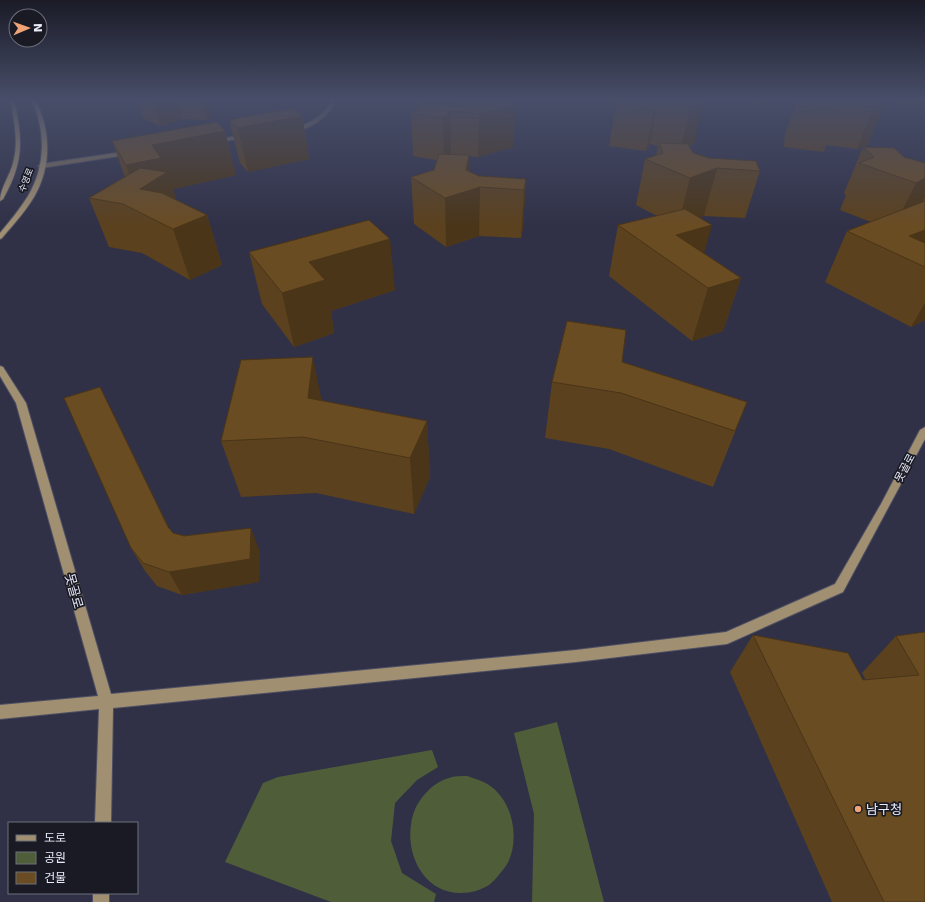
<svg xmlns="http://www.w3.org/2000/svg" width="925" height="902" font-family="'DejaVu Sans','Noto Sans KR',sans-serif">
  <rect width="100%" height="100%" fill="#303147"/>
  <path fill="#4f5e38" d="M 557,722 L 604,902 L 532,902 L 534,814 L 514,733 Z
    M 432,750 L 438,767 L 417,780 L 395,803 L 391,841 L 402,873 L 436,894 L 434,902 L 331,902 L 225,862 L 263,783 L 278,777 Z
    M 467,776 C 479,780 490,783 498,793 C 516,812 520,851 502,871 C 498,876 494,881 489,885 C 481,890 471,893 461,893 C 418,893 400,842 416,807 C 423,794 434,782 449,778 C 454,776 461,776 467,776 Z"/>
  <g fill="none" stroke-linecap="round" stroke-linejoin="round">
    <g stroke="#4e4f63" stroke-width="2">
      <path id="street" d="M 332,99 L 336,99 C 330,117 308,132 289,131 L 289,129 C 307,125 325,117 332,99 Z
        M 247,134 L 249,135 L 249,137 L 214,143 L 211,141 Z
        M 130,151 L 133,153 L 132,154 L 41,168 L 38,166 L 41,164 Z"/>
    </g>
    <g stroke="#4e4f63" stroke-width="2">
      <path id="secondary" d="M 10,99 L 14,99 C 23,140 24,162 3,199 L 0,201 C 0,188 10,176 13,163 C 19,142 14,120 10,99 Z
        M 31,99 L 35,99 C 51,130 52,166 34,197 C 25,212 13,225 2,238 L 0,239 L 0,233 C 10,221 20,209 28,196 C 46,166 46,130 31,99 Z
        M 0,366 L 3,367 L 26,403 L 111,694 L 576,650 L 726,632 L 835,584 L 881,504 L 920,430 L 925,427 L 925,439 L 843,592 L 727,644 L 576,662 L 113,708 L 111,823 L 95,823 L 99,709 L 0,719 L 0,705 L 98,696 L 16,403 L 0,376 Z
        M 93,893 L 109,893 L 109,902 L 93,902 Z"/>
    </g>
    <use href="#street" fill="#796e5b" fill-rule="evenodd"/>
    <use href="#secondary" fill="#a08f71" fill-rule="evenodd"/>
  </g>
  <path fill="#5b411e" d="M 136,99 L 209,99 L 212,115 L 207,120 L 182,119 L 160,126 L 143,118 Z
    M 412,99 L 489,99 L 489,100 L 516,105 L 513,147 L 478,157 L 469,156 L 469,172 L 479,176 L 526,179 L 523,227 L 521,238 L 479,236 L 446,247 L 414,224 L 411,177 L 434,170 L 437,160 L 413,156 L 411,113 L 420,105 L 412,101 Z
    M 592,99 L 619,99 L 603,104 Z
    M 694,99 L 694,144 L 689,146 L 693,153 L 709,158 L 760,171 L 745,218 L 704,216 L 700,217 L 704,253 L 741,278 L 723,331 L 692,341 L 609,276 L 618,225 L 657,216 L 636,205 L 645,159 L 656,155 L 658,146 L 650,144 L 646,151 L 609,146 L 616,104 Z
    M 740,99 L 871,99 L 885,103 L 867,145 L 857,149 L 826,145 L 824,152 L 784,147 L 785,135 L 796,101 L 776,100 L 759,105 Z
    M 884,99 L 925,99 L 915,108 Z
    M 302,116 L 309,159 L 248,172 L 240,163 L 229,120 Z
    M 112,141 L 236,175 L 173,189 L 176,200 L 207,215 L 222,265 L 190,280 L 142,253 L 109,247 L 89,198 L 125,177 Z
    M 863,147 L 925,163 L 925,320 L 911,327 L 825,282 L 847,231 L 871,222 L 840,210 L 846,195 L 844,193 Z
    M 249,252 L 395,290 L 331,311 L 334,333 L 294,347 L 262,304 Z
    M 622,362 L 747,402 L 713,487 L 609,449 L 545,438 L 552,382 Z
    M 322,401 L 427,421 L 430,477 L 414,514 L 316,493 L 241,497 L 221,441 Z
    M 112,411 L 169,528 L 173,533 L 260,552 L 259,582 L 182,595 L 157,586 L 145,571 L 131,548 Z
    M 925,632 L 925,902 L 832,902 L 730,672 L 753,635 L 863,680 L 866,680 L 862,673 L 896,636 Z"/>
  <path fill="#4a3518" d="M 152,99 L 177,99 L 182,119 L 160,126 Z
    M 201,99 L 209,99 L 212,115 L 207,120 Z
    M 434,99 L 458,99 L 458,107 L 434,112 Z
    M 603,99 L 619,99 L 603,104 Z
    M 761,99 L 777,99 L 776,100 L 759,105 Z
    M 918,99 L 925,99 L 925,103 L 915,108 Z
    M 658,102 L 650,144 L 646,151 L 654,109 Z
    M 704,102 L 694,144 L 681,149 L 690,106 Z
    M 885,103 L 867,145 L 857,149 L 874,107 Z
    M 516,105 L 513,147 L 478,157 L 479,114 Z
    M 451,111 L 451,153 L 444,161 L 443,118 Z
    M 302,116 L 309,159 L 248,172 L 238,128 Z
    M 225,131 L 236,175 L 173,189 L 182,220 L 142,211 L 126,165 L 152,145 Z
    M 469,155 L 469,191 L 480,187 L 479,236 L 446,247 L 445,198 L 466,170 Z
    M 717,168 L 704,216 L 678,226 L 690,178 Z
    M 925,178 L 925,197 L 913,220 L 892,231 L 916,183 Z
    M 526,179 L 523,227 L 521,238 L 524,190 Z
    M 207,215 L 222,265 L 190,280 L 173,229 Z
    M 712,225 L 698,275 L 676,235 Z
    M 925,230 L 925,267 L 909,236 Z
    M 390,239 L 395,290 L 331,311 L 334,333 L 294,347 L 282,293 L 309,262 Z
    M 741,278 L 723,331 L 692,341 L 708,288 Z
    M 925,303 L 925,320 L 911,327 Z
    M 313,357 L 324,412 L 308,398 Z
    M 100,387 L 112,411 L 180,551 L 168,527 Z
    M 427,421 L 430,477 L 414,514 L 410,458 Z
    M 251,528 L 260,552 L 259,582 L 182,595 L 169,572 Z"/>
  <path fill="#6a4c23" stroke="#4a3518" d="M 493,99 L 502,99 L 516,105 L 479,114 L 451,111 L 443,118 L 411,113 L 424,103 L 460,107 Z
    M 619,99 L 694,99 L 704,102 L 690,106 L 658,102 L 654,109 L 616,104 Z
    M 798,99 L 871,99 L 885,103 L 874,107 L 839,103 L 840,110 L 798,105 Z
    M 292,108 L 302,116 L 238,128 L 229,120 Z
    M 217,122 L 225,131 L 152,145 L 161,158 L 126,165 L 112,141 Z
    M 659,143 L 688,144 L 693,153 L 709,158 L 756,161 L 760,171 L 717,168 L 690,178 L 645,159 L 663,153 Z
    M 863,147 L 894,148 L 904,157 L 925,163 L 925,178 L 916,183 L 859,163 L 874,157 Z
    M 439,154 L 469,155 L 466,170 L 479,176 L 526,179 L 524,190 L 480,187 L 445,198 L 411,177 L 434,170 Z
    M 140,168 L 167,172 L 140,189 L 162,193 L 207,215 L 173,229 L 123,204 L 89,198 Z
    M 925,201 L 925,230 L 909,236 L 925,243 L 925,267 L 847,231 Z
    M 685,209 L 712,225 L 676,235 L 741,278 L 708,288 L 618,225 Z
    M 369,220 L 390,239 L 309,262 L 325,280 L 282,293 L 249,252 Z
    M 567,321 L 626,330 L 622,362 L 747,402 L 735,431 L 621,393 L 552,382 Z
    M 313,357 L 308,398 L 427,421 L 410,458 L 303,437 L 221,441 L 241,360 Z
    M 100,387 L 168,527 L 173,533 L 184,536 L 251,528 L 250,559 L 169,572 L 143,563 L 131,548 L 64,398 Z
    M 925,632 L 925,902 L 884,902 L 753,635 L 848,653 L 863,680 L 919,675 L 896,636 Z"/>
  <linearGradient id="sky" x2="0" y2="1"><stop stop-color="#1a1b27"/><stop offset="0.44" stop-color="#484e69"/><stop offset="1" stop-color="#484e69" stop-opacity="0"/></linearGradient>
  <rect width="925" height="226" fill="url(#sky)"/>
  <circle fill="#efa377" stroke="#191a24" stroke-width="1.5" cx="858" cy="809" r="4"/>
  <g text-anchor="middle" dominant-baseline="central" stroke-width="3.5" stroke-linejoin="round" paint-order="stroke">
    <g font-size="9" fill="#e9ebf9" stroke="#191a24">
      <text transform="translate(26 180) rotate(-68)">수영로</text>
    </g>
    <g font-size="11" fill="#e9ebf9" stroke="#191a24">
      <text transform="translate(905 468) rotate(-62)">못골로</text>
    </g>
    <g font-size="13" fill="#e9ebf9" stroke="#191a24">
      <text transform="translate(74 591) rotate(74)">못골로</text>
    </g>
    <g font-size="13" fill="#e9ebf9" stroke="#191a24" text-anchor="start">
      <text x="866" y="809">남구청</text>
    </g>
  </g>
  <rect x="8" y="822" width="130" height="72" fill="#191a24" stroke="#6c6e79"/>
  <rect x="16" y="835" width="20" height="6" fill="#a08f71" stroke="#6c6e79"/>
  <text x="44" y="842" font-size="12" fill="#e9ebf9">도로</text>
  <rect x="16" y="852" width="20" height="12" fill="#4f5e38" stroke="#6c6e79"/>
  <text x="44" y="862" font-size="12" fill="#e9ebf9">공원</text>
  <rect x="16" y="872" width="20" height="12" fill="#6a4c23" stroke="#6c6e79"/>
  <text x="44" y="882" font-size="12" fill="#e9ebf9">건물</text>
  <g transform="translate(28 28) rotate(88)"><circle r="19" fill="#191a24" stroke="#6c6e79"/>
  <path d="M0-3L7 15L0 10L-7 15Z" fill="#efa377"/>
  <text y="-6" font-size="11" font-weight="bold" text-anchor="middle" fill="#e9ebf9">N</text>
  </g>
</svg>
